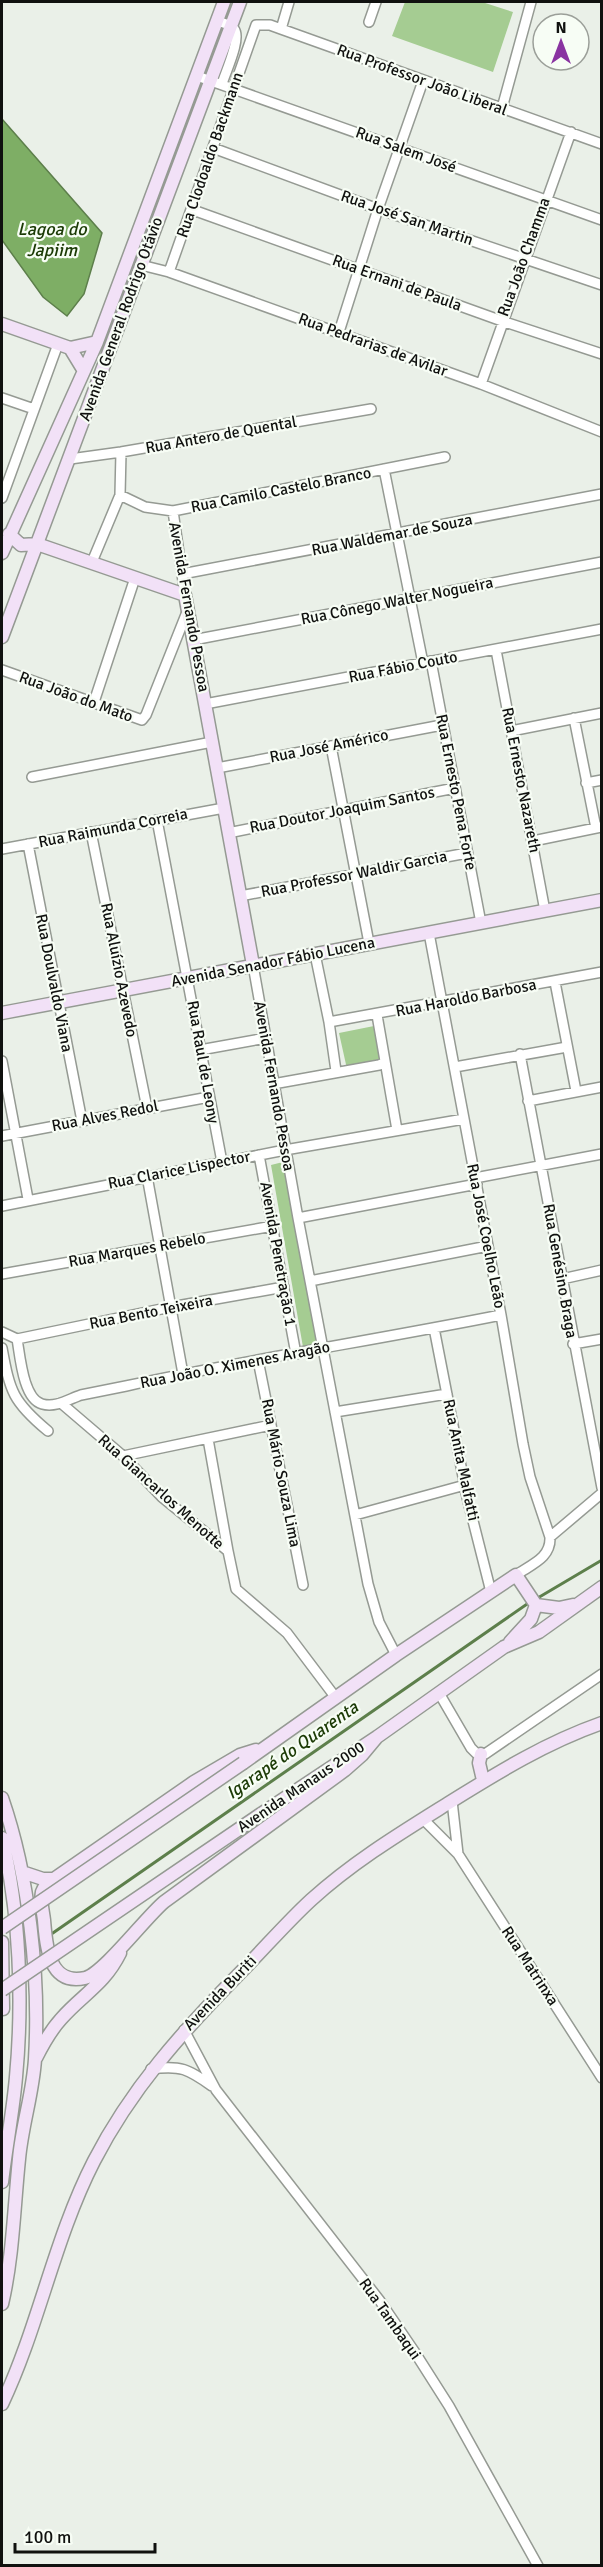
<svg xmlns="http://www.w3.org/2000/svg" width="603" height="2567" font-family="Signika,sans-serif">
  <rect width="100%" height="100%" fill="#eaf0e8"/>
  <path fill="#a5cc92" d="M 405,2 L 482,2 L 513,12 L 493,72 L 392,36 Z
    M 374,1026 L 381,1061 L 347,1069 L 339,1033 Z
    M 283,1162 L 318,1344 L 303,1347 L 271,1165 Z"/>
  <path fill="#7eae65" stroke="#5d7f4b" stroke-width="1.5" d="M 2,119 L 102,233 L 84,294 L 67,316 L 43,297 L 2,240 Z"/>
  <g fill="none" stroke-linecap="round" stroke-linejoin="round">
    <path stroke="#5d7f4b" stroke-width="3" d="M 536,1599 L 602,1560
      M 50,1935 L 530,1602"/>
    <g stroke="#959a93" stroke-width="12">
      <path id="street" d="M 217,21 C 222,23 231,24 234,29 C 242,38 225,73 222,84
        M 369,22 L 376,2
        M 281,29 L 289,2
        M 197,76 L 602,220
        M 502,108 L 531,2
        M 213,148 L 378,209 L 602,285
        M 193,210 L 502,321 L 602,354
        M 141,265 L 169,272 L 481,384 L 602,432
        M 169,272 L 256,25 L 270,25 L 281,29 L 602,144
        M 339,332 L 378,209 L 423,81
        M 481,384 L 571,132
        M 2,398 L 34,409
        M 70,459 L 121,452 L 371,409
        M 384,469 L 423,663
        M 120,495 L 145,507 L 173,511 L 445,457
        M 2,498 L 58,344
        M 173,511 L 185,595
        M 92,562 L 120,495 L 121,452
        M 182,574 L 602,494
        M 193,640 L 602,562
        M 496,650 L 545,911
        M 431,661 L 481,923
        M 2,670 L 142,720 L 146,715 L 187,612
        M 94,702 L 135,578
        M 205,704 L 602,629
        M 574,718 L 596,828
        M 511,731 L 602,713
        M 331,746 L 369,943
        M 217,768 L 442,725
        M 32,777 L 212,742
        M 586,783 L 602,780
        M 157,820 L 222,1162
        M 91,832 L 147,1108
        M 228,833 L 455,788
        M 533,841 L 601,827
        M 28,844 L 82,1121
        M 2,849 L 224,808
        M 240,896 L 467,853
        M 429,933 L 501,1315 L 523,1444 L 530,1477 L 550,1537
        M 315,954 L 329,1022 L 336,1071
        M 253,965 L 298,1218 L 368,1584 L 379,1622 L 396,1655
        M 555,982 L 576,1091
        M 377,1015 L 397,1130
        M 329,1022 L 602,972
        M 200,1050 L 266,1038
        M 520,1054 L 602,1488
        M 2,1061 L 28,1199
        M 455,1067 L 567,1047
        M 273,1084 L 379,1065 L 384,1063
        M 528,1101 L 602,1087
        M 2,1136 L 209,1097
        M 259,1155 L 296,1354
        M 147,1176 L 183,1374
        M 475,1178 L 602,1154
        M 2,1206 L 285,1150 L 464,1119
        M 298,1218 L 477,1184
        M 2,1274 L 273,1226
        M 562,1279 L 602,1270
        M 310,1281 L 488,1246
        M 434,1328 L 467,1497 L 491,1592
        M 2,1332 L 17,1339
        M 17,1339 C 20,1355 23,1399 42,1404 C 56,1408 69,1399 81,1395 C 96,1392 111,1389 126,1386 C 250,1359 376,1340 501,1315
        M 17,1339 L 171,1307 L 284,1287
        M 573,1344 L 602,1339
        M 2,1348 C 10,1392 13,1402 48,1431
        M 258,1360 L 303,1585
        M 61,1403 L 123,1456 L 162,1497 L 228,1551 L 236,1589 L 287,1633 L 336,1698
        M 335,1412 L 447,1394
        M 208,1439 L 228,1551
        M 123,1456 L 271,1425
        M 355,1515 L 465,1485
        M 516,1575 C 532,1564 551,1558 550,1537 L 602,1493
        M 439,1693 L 471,1748 L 476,1753 L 485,1754 L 602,1674
        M 452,1801 L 458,1854
        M 423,1819 L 458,1854 L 602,2078
        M 184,2030 L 216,2090 L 380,2301 L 414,2351 L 449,2406 L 538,2566
        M 151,2069 C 181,2065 188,2069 212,2086"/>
    </g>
    <g stroke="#959a93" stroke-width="15">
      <path id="secondary" d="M 2,324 L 70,348 L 97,342
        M 70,348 L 84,371
        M 9,534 L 21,545 L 37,544 L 185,595 L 253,965
        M 2,553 L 97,342 L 224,2
        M 2,637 L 240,2
        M 2,1013 L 602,900
        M 510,1642 L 531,1619 L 536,1605
        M 481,1754 L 479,1763 L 483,1780
        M 243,1763 L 396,1655 L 516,1575 L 536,1605 L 559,1608 L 573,1605
        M 2,1798 C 29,1876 40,1976 35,2059 C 33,2093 22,2125 19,2159 C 14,2207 13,2257 2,2304
        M 261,1814 L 377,1737 L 504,1647 L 539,1632 L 602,1587
        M 2,1838 C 20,1912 23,2002 16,2077 C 13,2112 6,2147 2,2182
        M 22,1872 L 43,1879 L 54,1879 L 194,1782 L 240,1755 L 256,1750
        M 54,1879 C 49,1882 44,1886 42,1892 C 40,1901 43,1911 44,1920 C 46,1944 48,1986 85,1978 C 103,1974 146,1917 164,1902 L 345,1770 L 362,1755 L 377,1737
        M 2,1942 L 3,2009
        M 36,2058 C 43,2044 51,2030 61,2019 C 83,1994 104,1985 120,1953
        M 2,2404 C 39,2326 54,2239 94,2161 C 131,2089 182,2032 238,1975 C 263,1950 286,1923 311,1900 C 353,1862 399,1834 447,1804 C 497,1773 545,1743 602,1723"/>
    </g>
    <use href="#street" stroke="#fff" stroke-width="9"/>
    <use href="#secondary" stroke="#f2e1f7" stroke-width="12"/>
    <g stroke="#959a93" stroke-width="15" stroke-linecap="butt">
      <path id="secondary-bridge" d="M 2,1928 L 243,1763
        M 2,1990 L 261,1814"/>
    </g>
    <use href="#secondary-bridge" stroke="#f2e1f7" stroke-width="12"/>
  </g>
  <g text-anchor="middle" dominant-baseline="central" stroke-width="4.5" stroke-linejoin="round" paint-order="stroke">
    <g font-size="16" fill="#10110f" stroke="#f7fdf5">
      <text transform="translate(422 80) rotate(20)">Rua Professor João Liberal</text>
      <text transform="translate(406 150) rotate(20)">Rua Salem José</text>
      <text transform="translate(210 155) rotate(-71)">Rua Clodoaldo Backmann</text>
      <text transform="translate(407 218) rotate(19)">Rua José San Martin</text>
      <text transform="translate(524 257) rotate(-70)">Rua João Chamma</text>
      <text transform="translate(397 283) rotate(20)">Rua Ernani de Paula</text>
      <text transform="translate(121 319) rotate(-70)">Avenida General Rodrigo Otávio</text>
      <text transform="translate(373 345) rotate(20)">Rua Pedrarias de Avilar</text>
      <text transform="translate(221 435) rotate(-10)">Rua Antero de Quental</text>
      <text transform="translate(281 490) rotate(-11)">Rua Camilo Castelo Branco</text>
      <text transform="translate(392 535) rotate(-11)">Rua Waldemar de Souza</text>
      <text transform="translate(397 601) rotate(-11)">Rua Cônego Walter Nogueira</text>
      <text transform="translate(189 607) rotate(80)">Avenida Fernando Pessoa</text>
      <text transform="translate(403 667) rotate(-11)">Rua Fábio Couto</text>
      <text transform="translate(76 697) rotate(20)">Rua João do Mato</text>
      <text transform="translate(329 746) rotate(-11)">Rua José Américo</text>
      <text transform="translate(521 780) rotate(79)">Rua Ernesto Nazareth</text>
      <text transform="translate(456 792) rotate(79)">Rua Ernesto Pena Forte</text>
      <text transform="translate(342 810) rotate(-11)">Rua Doutor Joaquim Santos</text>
      <text transform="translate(113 828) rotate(-11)">Rua Raimunda Correia</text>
      <text transform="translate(354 874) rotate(-11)">Rua Professor Waldir Garcia</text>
      <text transform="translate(273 962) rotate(-11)">Avenida Senador Fábio Lucena</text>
      <text transform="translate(119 970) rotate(79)">Rua Aluízio Azevedo</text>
      <text transform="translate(54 983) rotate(79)">Rua Doulvaldo Viana</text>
      <text transform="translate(466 998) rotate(-11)">Rua Haroldo Barbosa</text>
      <text transform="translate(203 1062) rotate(80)">Rua Raul de Leony</text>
      <text transform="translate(274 1086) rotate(80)">Avenida Fernando Pessoa</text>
      <text transform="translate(105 1116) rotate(-11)">Rua Alves Redol</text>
      <text transform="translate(179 1170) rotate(-11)">Rua Clarice Lispector</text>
      <text transform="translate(486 1236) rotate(79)">Rua José Coelho Leão</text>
      <text transform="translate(137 1250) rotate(-10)">Rua Marques Rebelo</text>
      <text transform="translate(278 1254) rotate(80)">Avenida Penetração 1</text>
      <text transform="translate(560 1271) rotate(80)">Rua Genésino Braga</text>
      <text transform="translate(151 1312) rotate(-11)">Rua Bento Teixeira</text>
      <text transform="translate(235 1365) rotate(-11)">Rua João O. Ximenes Aragão</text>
      <text transform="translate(461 1460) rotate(78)">Rua Anita Malfatti</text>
      <text transform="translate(281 1473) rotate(79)">Rua Mário Souza Lima</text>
      <text transform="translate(161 1492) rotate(42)">Rua Giancarlos Menotte</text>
      <text transform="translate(301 1787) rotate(-34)">Avenida Manaus 2000</text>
      <text transform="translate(530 1966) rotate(57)">Rua Matrinxa</text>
      <text transform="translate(220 1993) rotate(-46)">Avenida Buriti</text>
      <text transform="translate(390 2319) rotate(55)">Rua Tambaqui</text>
    </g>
    <g font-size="18" font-style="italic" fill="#1b3a05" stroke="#f7fdf5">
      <text x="52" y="229">Lagoa do<tspan x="52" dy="21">Japiim</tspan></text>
      <text transform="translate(292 1750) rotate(-35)">Igarapé do Quarenta</text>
    </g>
  </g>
  <rect width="603" height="2567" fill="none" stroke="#10110f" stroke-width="6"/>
  <g transform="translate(561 42)"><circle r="28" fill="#f7fdf5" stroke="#9b9f99" stroke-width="1.5"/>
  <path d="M0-4.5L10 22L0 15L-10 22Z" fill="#8933a1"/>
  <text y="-9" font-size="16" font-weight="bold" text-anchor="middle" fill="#10110f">N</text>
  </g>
  <path d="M15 2543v9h140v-9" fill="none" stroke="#10110f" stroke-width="3"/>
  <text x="24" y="2543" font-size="18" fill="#10110f" stroke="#f7fdf5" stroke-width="4.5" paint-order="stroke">100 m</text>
</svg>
